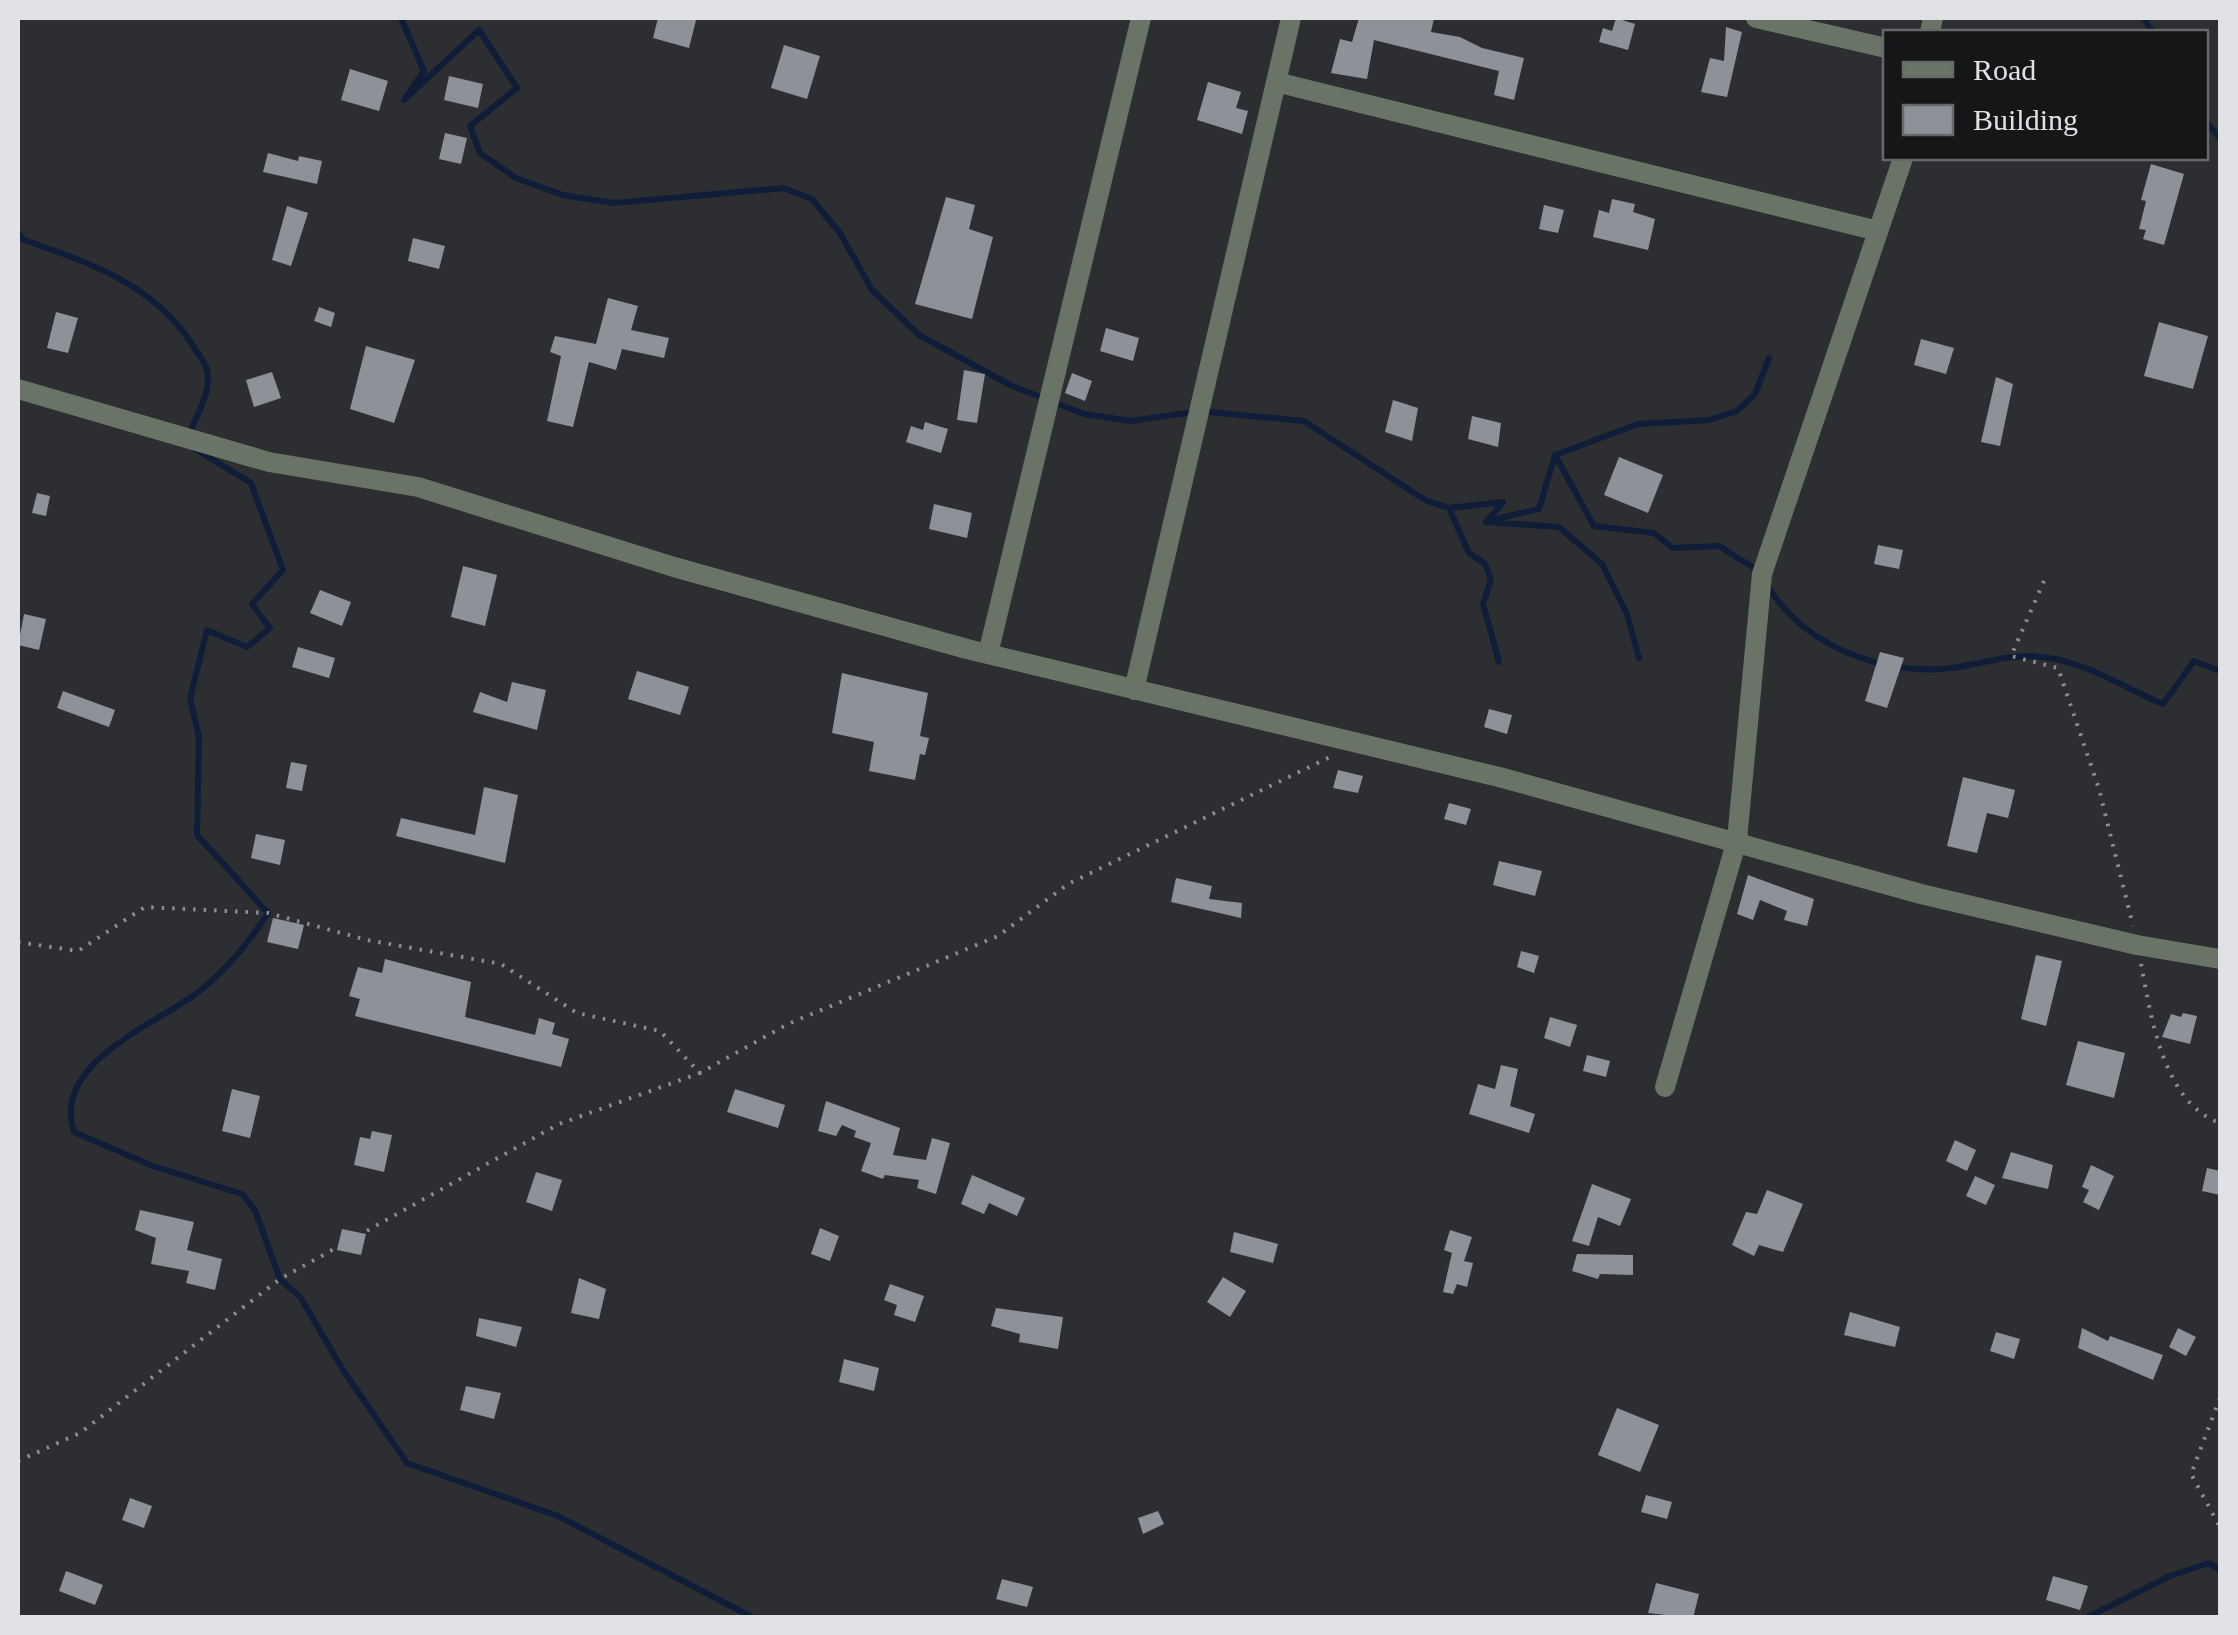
<svg xmlns="http://www.w3.org/2000/svg" width="2238" height="1635" font-family="Georgia,serif">
  <rect width="100%" height="100%" fill="#2c2e32"/>
  <g fill="none" stroke-linecap="round" stroke-linejoin="round">
    <path stroke="#0f1d38" stroke-width="6" d="M 401,18 L 424,71 L 404,100 L 479,30 L 517,88 L 470,126 L 480,153 L 516,178 L 563,195 L 614,203 L 784,188 L 812,199 L 840,233 L 872,290 L 919,335 L 1012,386 L 1084,414 L 1131,421 L 1200,411 L 1304,421 L 1425,500 L 1449,508 L 1503,502 L 1486,522 L 1559,527 L 1602,564 L 1627,614 L 1639,658
      M 2144,18 L 2152,32
      M 2206,122 L 2220,138
      M 18,233 L 24,240 C 88,262 153,284 191,343 C 196,351 205,361 207,370 C 212,394 196,414 189,435
      M 192,447 L 251,483 L 283,570 L 252,604 L 270,628 L 247,647 L 207,630 L 190,698 L 199,738 L 197,835 L 268,913 C 248,944 227,970 197,993 C 156,1024 51,1063 74,1132 L 153,1166 L 242,1194 L 255,1210 L 280,1279 L 301,1298 L 343,1370 L 407,1463 L 558,1516 L 754,1618
      M 1555,455 L 1638,424 L 1709,420 L 1737,411 L 1755,394 L 1769,358
      M 1449,508 L 1469,553 L 1485,564 L 1491,579 L 1483,604 L 1499,662
      M 1496,519 L 1539,509 L 1555,455 L 1594,526 L 1654,533 L 1673,548 L 1719,546 L 1757,570
      M 1767,584 C 1802,646 1883,676 1952,668 C 1982,664 2011,653 2042,657 C 2085,661 2124,688 2163,704 L 2194,661 L 2220,671
      M 2086,1618 L 2170,1576 L 2209,1563 L 2220,1570"/>
  </g>
  <path fill="#8e9197" d="M 658,18 L 696,20 L 689,48 L 653,38 Z
    M 1359,18 L 1434,18 L 1431,32 L 1460,37 L 1482,48 L 1524,58 L 1514,100 L 1494,95 L 1499,71 L 1374,40 L 1367,79 L 1331,73 L 1340,39 L 1352,42 Z
    M 1616,18 L 1635,24 L 1628,50 L 1599,42 L 1603,28 L 1612,31 Z
    M 1726,27 L 1742,32 L 1727,97 L 1701,92 L 1710,58 L 1724,61 Z
    M 784,45 L 820,56 L 807,99 L 771,88 Z
    M 350,69 L 388,81 L 379,111 L 341,100 Z
    M 449,76 L 483,84 L 478,108 L 444,100 Z
    M 1208,82 L 1241,92 L 1236,108 L 1248,111 L 1242,134 L 1197,120 Z
    M 445,133 L 467,138 L 461,164 L 439,159 Z
    M 268,153 L 298,161 L 299,156 L 322,161 L 317,184 L 263,172 Z
    M 2151,164 L 2184,174 L 2164,245 L 2143,239 L 2146,230 L 2139,229 L 2146,201 L 2141,200 Z
    M 946,197 L 975,205 L 969,229 L 993,237 L 972,319 L 915,304 Z
    M 1612,199 L 1635,204 L 1633,212 L 1655,219 L 1648,250 L 1593,237 L 1599,210 L 1609,213 Z
    M 1544,205 L 1564,210 L 1558,233 L 1539,229 Z
    M 287,206 L 308,213 L 291,266 L 272,260 Z
    M 413,238 L 445,246 L 439,269 L 408,261 Z
    M 608,298 L 638,306 L 631,330 L 669,338 L 664,358 L 622,349 L 616,370 L 589,362 L 573,427 L 547,421 L 561,356 L 550,352 L 555,336 L 596,344 Z
    M 319,307 L 335,313 L 331,327 L 314,321 Z
    M 56,312 L 78,318 L 68,353 L 47,348 Z
    M 2159,322 L 2208,336 L 2193,389 L 2144,376 Z
    M 1106,328 L 1139,338 L 1133,361 L 1100,351 Z
    M 1921,339 L 1954,348 L 1946,374 L 1914,365 Z
    M 366,346 L 415,360 L 394,423 L 350,409 Z
    M 964,370 L 985,374 L 977,423 L 957,420 Z
    M 272,372 L 281,398 L 254,407 L 246,380 Z
    M 1072,373 L 1092,381 L 1085,401 L 1065,393 Z
    M 1996,377 L 2013,384 L 2000,446 L 1981,442 Z
    M 1393,400 L 1418,408 L 1412,441 L 1385,432 Z
    M 1472,416 L 1501,423 L 1498,447 L 1468,439 Z
    M 925,422 L 948,429 L 941,453 L 906,442 L 911,426 L 923,430 Z
    M 1619,457 L 1663,475 L 1648,513 L 1604,495 Z
    M 37,493 L 50,496 L 46,516 L 32,513 Z
    M 934,504 L 972,513 L 967,538 L 929,529 Z
    M 1878,545 L 1903,550 L 1899,569 L 1874,564 Z
    M 463,566 L 497,575 L 485,626 L 451,617 Z
    M 320,590 L 351,602 L 342,626 L 310,613 Z
    M 24,614 L 46,619 L 39,650 L 18,645 Z
    M 298,647 L 335,658 L 329,678 L 292,667 Z
    M 1880,652 L 1904,658 L 1887,708 L 1865,701 Z
    M 637,671 L 689,687 L 680,715 L 628,699 Z
    M 842,673 L 928,693 L 920,736 L 929,738 L 925,755 L 920,754 L 915,780 L 869,771 L 874,742 L 832,733 Z
    M 512,682 L 546,690 L 537,730 L 473,712 L 480,692 L 507,702 Z
    M 63,691 L 115,710 L 109,727 L 57,708 Z
    M 1489,709 L 1512,715 L 1507,734 L 1484,727 Z
    M 291,762 L 307,765 L 302,791 L 286,788 Z
    M 1338,770 L 1363,776 L 1358,793 L 1333,788 Z
    M 1963,777 L 2015,790 L 2008,818 L 1987,813 L 1977,853 L 1947,846 Z
    M 484,787 L 518,795 L 505,863 L 396,836 L 401,818 L 475,835 Z
    M 1449,803 L 1471,809 L 1466,825 L 1444,819 Z
    M 256,834 L 285,840 L 280,865 L 251,858 Z
    M 1499,861 L 1542,871 L 1535,896 L 1493,885 Z
    M 1748,875 L 1814,899 L 1807,926 L 1784,920 L 1787,911 L 1760,900 L 1753,920 L 1737,914 Z
    M 1176,878 L 1212,886 L 1209,899 L 1242,903 L 1241,918 L 1171,902 Z
    M 273,918 L 304,925 L 298,949 L 267,942 Z
    M 1521,951 L 1539,956 L 1534,973 L 1517,967 Z
    M 2036,955 L 2062,961 L 2046,1026 L 2021,1019 Z
    M 385,959 L 471,982 L 465,1017 L 535,1035 L 539,1018 L 555,1023 L 552,1034 L 569,1039 L 561,1067 L 355,1016 L 360,999 L 349,996 L 358,967 L 382,973 Z
    M 2183,1013 L 2197,1016 L 2190,1044 L 2162,1037 L 2171,1014 L 2181,1017 Z
    M 1550,1017 L 1577,1025 L 1570,1047 L 1544,1038 Z
    M 2078,1041 L 2125,1053 L 2114,1098 L 2066,1085 Z
    M 1587,1055 L 1610,1061 L 1606,1077 L 1583,1071 Z
    M 1501,1065 L 1518,1069 L 1510,1106 L 1535,1114 L 1529,1133 L 1469,1114 L 1478,1084 L 1495,1089 Z
    M 232,1089 L 260,1096 L 250,1138 L 222,1131 Z
    M 735,1089 L 785,1105 L 778,1128 L 727,1112 Z
    M 826,1101 L 900,1128 L 893,1155 L 926,1160 L 932,1138 L 950,1143 L 936,1194 L 917,1188 L 919,1180 L 885,1175 L 883,1179 L 861,1171 L 871,1143 L 854,1137 L 856,1131 L 842,1125 L 836,1136 L 818,1131 Z
    M 372,1131 L 392,1135 L 384,1172 L 354,1165 L 360,1137 L 370,1139 Z
    M 1955,1140 L 1976,1150 L 1967,1171 L 1946,1161 Z
    M 2011,1152 L 2053,1165 L 2048,1189 L 2002,1178 Z
    M 2091,1165 L 2114,1176 L 2099,1210 L 2083,1202 L 2089,1190 L 2082,1187 Z
    M 2207,1168 L 2220,1171 L 2220,1195 L 2202,1191 Z
    M 536,1172 L 562,1180 L 552,1211 L 526,1202 Z
    M 972,1175 L 1025,1198 L 1017,1216 L 989,1203 L 984,1214 L 961,1204 Z
    M 1975,1176 L 1995,1185 L 1986,1205 L 1966,1196 Z
    M 1592,1184 L 1631,1199 L 1620,1226 L 1598,1217 L 1589,1246 L 1572,1241 Z
    M 1767,1190 L 1803,1204 L 1783,1252 L 1759,1245 L 1754,1256 L 1732,1245 L 1746,1212 L 1757,1214 Z
    M 140,1210 L 194,1222 L 187,1250 L 222,1259 L 215,1290 L 186,1283 L 189,1271 L 151,1264 L 156,1238 L 135,1230 Z
    M 820,1228 L 839,1236 L 830,1261 L 811,1254 Z
    M 342,1229 L 366,1234 L 361,1255 L 337,1250 Z
    M 1450,1230 L 1472,1237 L 1464,1261 L 1473,1263 L 1467,1287 L 1457,1284 L 1453,1294 L 1443,1292 L 1452,1253 L 1444,1250 Z
    M 1234,1232 L 1278,1244 L 1273,1263 L 1230,1252 Z
    M 1577,1254 L 1633,1255 L 1633,1275 L 1600,1274 L 1598,1279 L 1572,1271 Z
    M 1223,1277 L 1246,1291 L 1230,1317 L 1207,1302 Z
    M 579,1278 L 606,1289 L 599,1319 L 571,1313 Z
    M 890,1284 L 924,1296 L 915,1322 L 894,1315 L 897,1305 L 884,1300 Z
    M 996,1308 L 1063,1317 L 1058,1349 L 1019,1342 L 1020,1334 L 991,1326 Z
    M 1850,1312 L 1900,1327 L 1895,1347 L 1844,1335 Z
    M 479,1318 L 522,1327 L 516,1347 L 476,1336 Z
    M 2082,1328 L 2108,1341 L 2110,1336 L 2163,1355 L 2153,1380 L 2078,1348 Z
    M 2178,1328 L 2196,1337 L 2186,1356 L 2169,1347 Z
    M 1996,1332 L 2020,1339 L 2014,1359 L 1990,1351 Z
    M 844,1359 L 879,1368 L 874,1391 L 839,1382 Z
    M 466,1386 L 501,1393 L 494,1419 L 460,1410 Z
    M 1617,1408 L 1659,1425 L 1640,1472 L 1598,1455 Z
    M 1646,1495 L 1672,1502 L 1667,1519 L 1641,1512 Z
    M 130,1498 L 152,1506 L 144,1528 L 122,1520 Z
    M 1158,1511 L 1164,1524 L 1143,1534 L 1138,1518 Z
    M 66,1571 L 103,1585 L 95,1605 L 59,1591 Z
    M 2053,1576 L 2088,1586 L 2080,1610 L 2046,1600 Z
    M 1002,1579 L 1033,1587 L 1027,1607 L 996,1599 Z
    M 1656,1583 L 1699,1594 L 1693,1618 L 1648,1613 Z"/>
  <g fill="none" stroke-linecap="round" stroke-linejoin="round">
    <path stroke="#8d8f92" stroke-width="4" stroke-dasharray="2.5 8" stroke-linecap="butt" d="M 2044,581 L 2011,656 L 2058,668 L 2099,789 L 2133,926
      M 18,942 L 78,951 L 145,907 L 268,913 L 367,940 L 501,964 L 577,1013 L 660,1031 L 700,1073 L 788,1024 L 998,936 L 1068,884 L 1332,756
      M 2141,964 C 2151,1016 2163,1103 2220,1123
      M 2220,1398 L 2191,1474 L 2220,1527
      M 18,1461 L 80,1433 L 280,1279 L 559,1124 L 700,1073"/>
    <path stroke="#697467" stroke-width="20" d="M 1756,18 L 1886,48
      M 1930,32 L 1933,18
      M 1276,82 L 1878,231
      M 18,389 L 269,462 L 418,487 L 674,567 L 967,649 L 1499,777 L 1921,894 L 2137,945 L 2220,959
      M 988,654 L 1141,18
      M 1134,690 L 1291,18
      M 1665,1087 L 1737,840 L 1762,574 L 1903,158"/>
  </g>
  <rect width="2238" height="1635" fill="none" stroke="#e0e2e5" stroke-width="40"/>
  <rect x="1883" y="30" width="325" height="130" fill="#151618" stroke="#66686a" stroke-width="2.5"/>
  <rect x="1903" y="62" width="50" height="15" fill="#697467" stroke="#66686a" stroke-width="2.5"/>
  <text x="1973" y="80" font-size="30" fill="#e0e2e5">Road</text>
  <rect x="1903" y="105" width="50" height="30" fill="#8e9197" stroke="#66686a" stroke-width="2.5"/>
  <text x="1973" y="130" font-size="30" fill="#e0e2e5">Building</text>
</svg>
